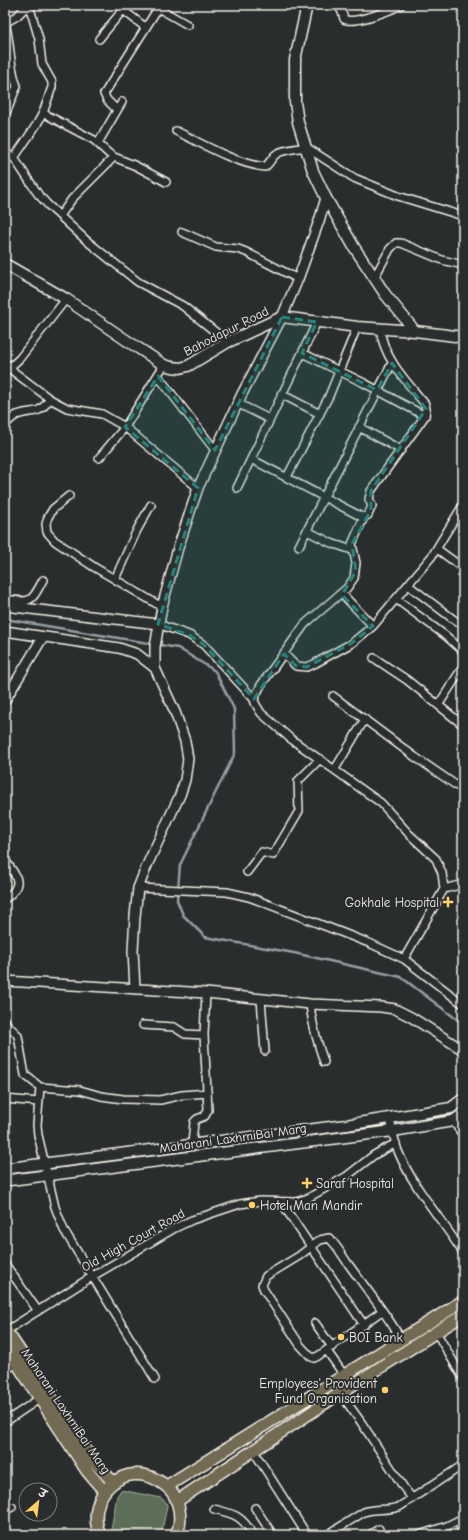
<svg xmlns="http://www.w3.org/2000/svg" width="468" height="1540" font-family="'Comic Neue','Playpen Sans Deva',sans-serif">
  <rect width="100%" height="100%" fill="#2a2d2e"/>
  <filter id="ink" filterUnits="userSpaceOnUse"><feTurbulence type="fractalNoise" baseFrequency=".025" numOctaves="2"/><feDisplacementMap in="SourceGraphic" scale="8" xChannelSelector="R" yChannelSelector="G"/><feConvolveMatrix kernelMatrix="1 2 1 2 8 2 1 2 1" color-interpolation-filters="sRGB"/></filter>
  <g filter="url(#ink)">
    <path fill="#5b6e58" stroke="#a8b0a0" d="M 121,1490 L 161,1498 L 166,1502 L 167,1506 L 161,1535 L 113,1535 L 111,1530 L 117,1496 Z"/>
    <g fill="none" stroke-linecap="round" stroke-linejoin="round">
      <path stroke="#969fa3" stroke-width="2.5" d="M 5,619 L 178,648 L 215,671 L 234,709 L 235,753 L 180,865 L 177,900 L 183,915 L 205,937 L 294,953 L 401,977 L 463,1024"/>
      <g stroke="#f4f1e8" stroke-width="10">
        <path id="minor" d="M 338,5 L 342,12 L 344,19 C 353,25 391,10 401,5
          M 158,8 L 188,25
          M 123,10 L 145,27
          M 5,22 C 11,44 9,66 17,86 L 5,116
          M 5,23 L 17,16 L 28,5
          M 99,39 L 127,5
          M 117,110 L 107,100 L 104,94 L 160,5
          M 43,113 L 94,140 L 108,153 L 114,157 L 136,166 L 166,182
          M 176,131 C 201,143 236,164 265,167 C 269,164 271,159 275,155 C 282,149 297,149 306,147 L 354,178 L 398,196 L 463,216
          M 98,143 L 122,102
          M 5,152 L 14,158 L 38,194 L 48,205 L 87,241 L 138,282 L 183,306 L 228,342
          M 14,158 L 37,124 L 43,113 L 52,87 L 52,82 L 42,64 L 39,39 L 29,5
          M 60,216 L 72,199 L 114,157
          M 182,232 L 216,247 L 238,249 L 246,252 L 298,279
          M 374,278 L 390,249 L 396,243 L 401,243 L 442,260 L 463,265
          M 302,353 L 364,383 L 425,416
          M 5,362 L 14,372 L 50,399 L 67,408 L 102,414 L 125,427 L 198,488
          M 5,372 L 20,358 L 66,299
          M 158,376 L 215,450
          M 281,394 L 320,414
          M 237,403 L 269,419
          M 5,425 C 8,422 12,417 17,415 C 33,408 36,418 50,399
          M 359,427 L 401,450
          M 99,458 L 125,427 L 164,365
          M 251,459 L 360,516 L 364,517 L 368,515 L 372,506 L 369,499 L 371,491 L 425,416 L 426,409 L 425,404 C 406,381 384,359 380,329
          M 287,477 L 329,396 L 357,327
          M 237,488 L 317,322
          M 69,496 L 53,509 L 48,517 L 46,524 L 47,532 L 55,541 L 94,567 L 162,607
          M 364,517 L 352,544 L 356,563 L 354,578 L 347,588 L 305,624 L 261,685 L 254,699 L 255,703 L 261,713 L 291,739 L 381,803 L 409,834 L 436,859 L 442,873 L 444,889
          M 307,531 L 331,543 L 352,550
          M 299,546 L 392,363
          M 437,549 L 463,568
          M 115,579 L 137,530 L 151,505
          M 408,585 L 457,622
          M 341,593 L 373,626
          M 5,599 C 31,603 31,603 43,580
          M 396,599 L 446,636 L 463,651
          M 158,624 L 189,635 L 204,645 L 254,699
          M 284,654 L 296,666 L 307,667 L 314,664 L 352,643 L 373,626 L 432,556 L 463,505
          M 374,658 L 407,680 L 463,725
          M 333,696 L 415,757 L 463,790
          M 439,704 L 463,667
          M 335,769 L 365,719
          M 5,860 C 17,877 25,884 5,899
          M 247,872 L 262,852 L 273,855 L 299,811 L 298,781 L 320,759
          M 138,888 L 227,892 L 249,897 L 369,943 L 404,959 L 463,1004
          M 404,959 L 444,889 L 463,884
          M 261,999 L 265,1051
          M 310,1004 C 312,1024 317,1042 324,1062
          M 5,1020 C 7,1028 15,1030 18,1036 L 25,1075 L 40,1087 L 37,1125 L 38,1135 L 55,1207 L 64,1230 L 155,1379
          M 143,1025 L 174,1027 L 185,1034 L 204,1035
          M 40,1087 L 80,1090 L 101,1096 L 123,1099 L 160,1100 L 182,1095 L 207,1093
          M 5,1099 L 39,1102
          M 390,1118 C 392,1129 394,1140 398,1151 C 413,1188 442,1219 463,1253
          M 453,1121 L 463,1135
          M 192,1144 L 194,1122 L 197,1119 L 205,1116 L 208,1110 L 204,1035 L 206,993
          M 281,1202 L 364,1325
          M 5,1264 L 38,1311
          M 382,1311 L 318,1356 L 314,1358 L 310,1356 L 300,1345 L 264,1290 L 262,1285 L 266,1276 L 299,1256 L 320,1240 L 329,1238 C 337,1245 343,1257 349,1265 C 367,1290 386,1313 401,1339
          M 315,1323 L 332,1347
          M 6,1331 L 93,1276 L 175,1228 L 192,1220 L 240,1204 L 260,1201 L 296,1202 L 308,1198 L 347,1176 L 374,1155 L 396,1143
          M 436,1332 L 463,1378
          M 327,1351 L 344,1375
          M 5,1370 L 17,1363
          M 340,1393 L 361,1422 L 404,1488 L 412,1498
          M 5,1422 L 39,1399
          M 253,1450 L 307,1535
          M 255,1508 L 273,1535
          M 214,1509 C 235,1514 242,1516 253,1535
          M 5,1511 L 12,1507
          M 458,1521 L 463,1533
          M 327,1535 L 364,1512 C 375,1508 387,1511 399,1507 L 463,1465
          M 369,1535 L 379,1529
          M 419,1535 L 447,1526 L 463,1518"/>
      </g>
      <g stroke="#f4f1e8" stroke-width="12">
        <path id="tertiary" d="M 5,606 L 158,624
          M 5,631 L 119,648 L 137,654 L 155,668
          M 5,700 L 43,637
          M 5,981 L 206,993 L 310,1004 L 381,1007 L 395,1009 L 411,1017 L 463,1050
          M 135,989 L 133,951 L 135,916 L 138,888 L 148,863 L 180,795 L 185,780 L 188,759 L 185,741 L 175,712 L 155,668 L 155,647 L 162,607 L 178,548 L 198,488 L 242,394 L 282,317 L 298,279 L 319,221 L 326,198"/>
      </g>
      <g stroke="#f4f1e8" stroke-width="13">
        <path id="secondary" d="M 307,5 L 295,60 L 295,102 L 298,122 L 313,171 L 326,198 L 354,247 L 385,294 L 415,331
          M 5,264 L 66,299 L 126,340 L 164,365 L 172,367 L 180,368 L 188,366 L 228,342 L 282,317 L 357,327 L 415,331 L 455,336 L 463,339
          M 5,1173 L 10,1168 L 346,1125 L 451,1108 L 463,1099
          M 5,1179 L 10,1180 L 393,1131 L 453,1121 L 463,1114"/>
      </g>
      <g stroke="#f4f1e8" stroke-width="14">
        <path id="primary" d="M 5,1329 L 94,1462 L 113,1482
          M 5,1345 L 87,1471 L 104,1491
          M 167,1486 L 463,1301
          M 177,1501 L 351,1386 L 463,1315
          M 100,1535 C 83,1495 126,1457 162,1483 C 170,1488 176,1496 178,1505 C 181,1516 181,1525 176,1535"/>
      </g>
      <use href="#minor" stroke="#2a2d2e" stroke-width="7"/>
      <use href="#tertiary" stroke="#2a2d2e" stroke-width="9"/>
      <use href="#secondary" stroke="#2a2d2e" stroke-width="10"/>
      <use href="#primary" stroke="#736b52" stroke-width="11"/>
    </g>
  </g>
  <path fill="#26827a" fill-opacity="0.2" stroke="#26827a" stroke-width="3" stroke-dasharray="8 5" stroke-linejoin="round" d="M 282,317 L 317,322 L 302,353 L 377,390 L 392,363 L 426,409 L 371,491 L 371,510 L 352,544 L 356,571 L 342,595 L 373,626 L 352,643 L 307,667 L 296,666 L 284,654 L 254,699 L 204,645 L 189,635 L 158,624 L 198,488 L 125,427 L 158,376 L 215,450 Z"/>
  <g fill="#ffd166" stroke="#2a2d2e" stroke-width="1.5">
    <path d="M446 896h4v4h4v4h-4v4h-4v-4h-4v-4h4z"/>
    <path d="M305 1177h4v4h4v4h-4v4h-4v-4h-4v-4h4z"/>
    <circle cx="252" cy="1205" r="4"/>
    <circle cx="341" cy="1337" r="4"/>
    <circle cx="385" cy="1390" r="4"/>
  </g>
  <g text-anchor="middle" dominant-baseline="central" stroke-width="4" stroke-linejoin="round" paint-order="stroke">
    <g font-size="13" fill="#f4f1e8" stroke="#2a2d2e">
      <text transform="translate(226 331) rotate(-27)">Bahodapur Road</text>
      <text transform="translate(233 1138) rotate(-8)">Maharani LaxhmiBai Marg</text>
      <text transform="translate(133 1240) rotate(-29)">Old High Court Road</text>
      <text transform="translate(66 1411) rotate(56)">Maharani LaxhmiBai Marg</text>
    </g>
    <g font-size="13" fill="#f4f1e8" stroke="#2a2d2e" text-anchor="start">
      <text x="439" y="902" text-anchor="end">Gokhale Hospital</text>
      <text x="316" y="1183">Saraf Hospital</text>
      <text x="260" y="1205">Hotel Man Mandir</text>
      <text x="349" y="1337">BOI Bank</text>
      <text x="377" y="1383" text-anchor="end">Employees' Provident<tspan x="377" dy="15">Fund Organisation</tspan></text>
    </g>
  </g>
  <rect width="468" height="1540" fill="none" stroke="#2a2d2e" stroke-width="20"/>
  <rect x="10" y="10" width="448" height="1520" fill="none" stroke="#f4f1e8" stroke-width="1.5" filter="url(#ink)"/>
  <g transform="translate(38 1502) rotate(28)"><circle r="19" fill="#2a2d2e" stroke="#7b7b78"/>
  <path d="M0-3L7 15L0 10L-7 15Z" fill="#ffd166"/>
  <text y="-6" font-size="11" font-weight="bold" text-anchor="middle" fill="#f4f1e8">उ</text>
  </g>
</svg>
